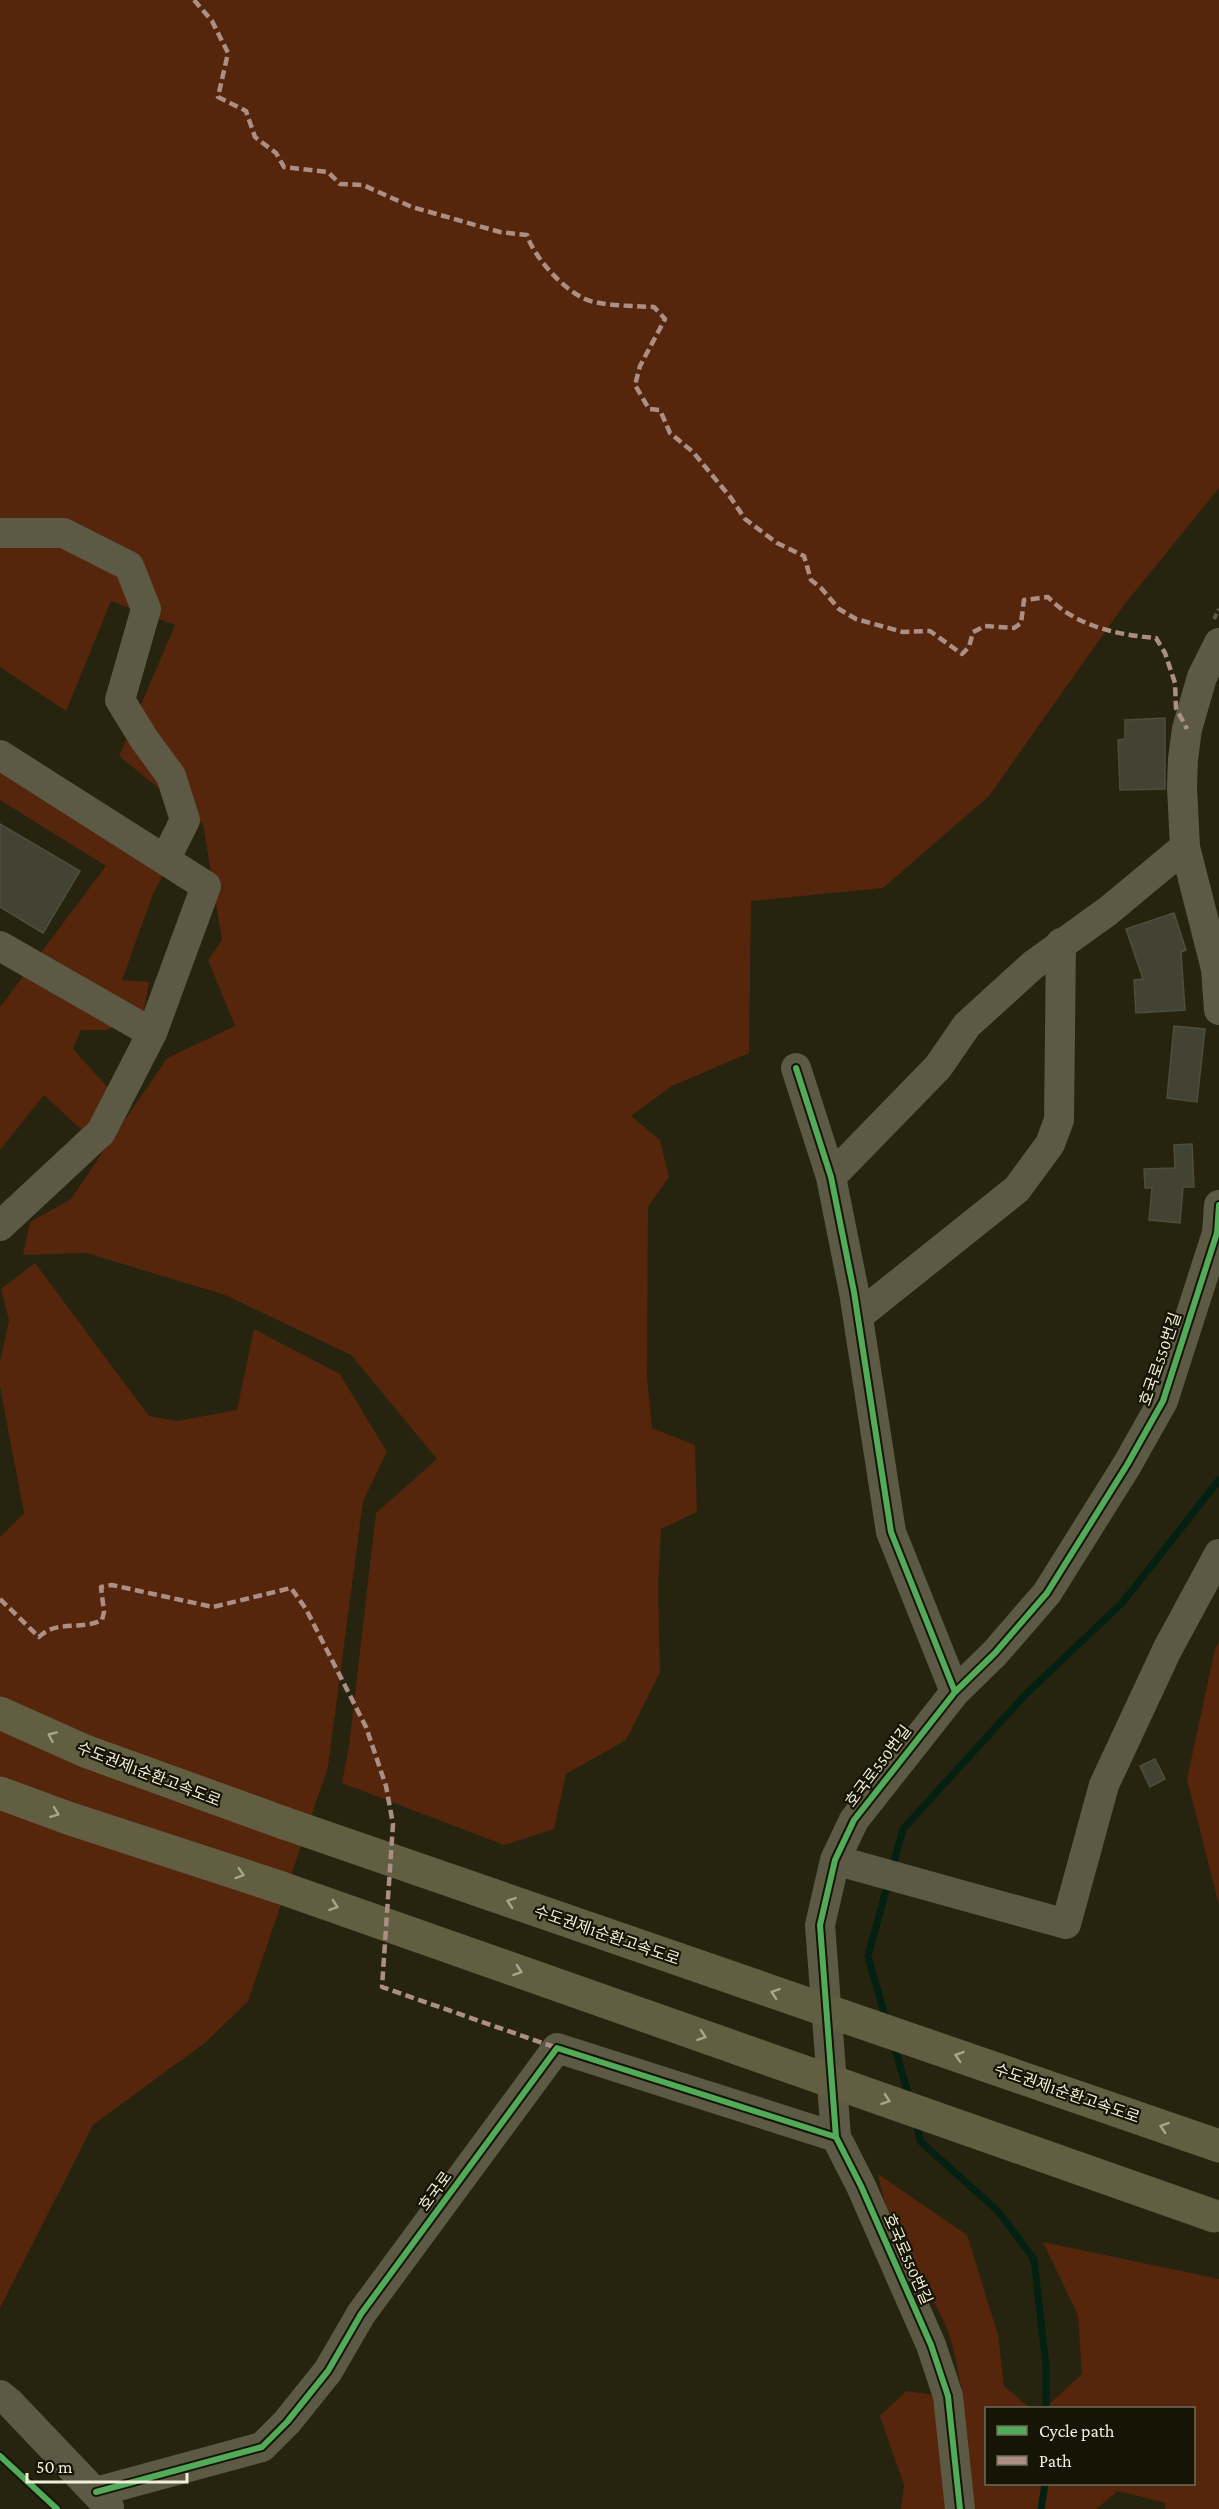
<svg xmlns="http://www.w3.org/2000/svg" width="1219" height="2509" font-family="'Crimson Pro','Noto Sans KR',serif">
  <rect width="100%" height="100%" fill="#26240e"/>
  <path fill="#55250c" d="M 0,0 L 1219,0 L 1219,488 L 1124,605 L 989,796 L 883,888 L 751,901 L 749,1053 L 672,1086 L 631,1116 L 660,1140 L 669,1177 L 648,1207 L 647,1377 L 652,1428 L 695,1445 L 697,1512 L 661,1529 L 658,1588 L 660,1672 L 626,1740 L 566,1774 L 554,1829 L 504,1845 L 342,1783 L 349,1746 L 376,1513 L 437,1459 L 351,1355 L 225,1295 L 87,1253 L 23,1255 L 30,1222 L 71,1199 L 167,1058 L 235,1026 L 208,960 L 222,940 L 203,824 L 119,756 L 175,625 L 111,601 L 66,711 L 0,667 Z
    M 0,770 L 164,873 L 153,894 L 122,980 L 149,982 L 143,1016 L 106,1030 L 81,1030 L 73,1049 L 112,1092 L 88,1136 L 44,1095 L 0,1150 L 0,1007 L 106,866 L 0,800 Z
    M 35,1263 L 149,1416 L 177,1421 L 237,1410 L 254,1329 L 340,1374 L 387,1452 L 363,1501 L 328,1767 L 248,2001 L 206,2042 L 93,2125 L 0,2308 L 0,1537 L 24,1513 L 0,1387 L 0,1362 L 9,1320 L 1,1289 Z
    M 1219,1642 L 1219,1905 L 1187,1779 L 1215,1649 Z
    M 878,2174 L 967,2235 L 998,2335 L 1004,2386 L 1030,2408 L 986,2408 L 986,2484 L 1194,2484 L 1194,2408 L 1045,2408 L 1082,2374 L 1078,2315 L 1043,2242 L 1219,2279 L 1219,2509 L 1165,2509 L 1166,2503 L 1118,2491 L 1096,2509 L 901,2509 L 904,2485 L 880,2416 L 906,2391 L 964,2399 C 958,2375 955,2346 945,2324 C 921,2273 888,2230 878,2174 Z"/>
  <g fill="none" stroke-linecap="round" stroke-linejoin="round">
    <path stroke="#032012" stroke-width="7" d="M 892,1869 L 903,1829 L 1026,1694 L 1123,1602 L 1219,1480
      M 886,2020 L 868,1956 L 888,1883
      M 894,2045 L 909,2097
      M 916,2123 L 921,2142 L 998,2211 L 1034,2259 L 1046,2366 L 1046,2408
      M 1041,2509 L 1045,2484"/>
  </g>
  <path fill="#424332" stroke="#4d4e3c" stroke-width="1.5" d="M 1165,718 L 1165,789 L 1120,790 L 1118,740 L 1125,739 L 1125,720 Z
    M 0,824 L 80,871 L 43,933 L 0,907 Z
    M 1174,913 L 1186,950 L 1181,952 L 1185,1010 L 1136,1013 L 1134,980 L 1143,979 L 1126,929 Z
    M 1174,1026 L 1205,1029 L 1197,1102 L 1167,1098 Z
    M 1192,1144 L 1194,1187 L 1183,1187 L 1180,1223 L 1149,1220 L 1152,1188 L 1145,1188 L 1144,1169 L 1175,1168 L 1174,1145 Z
    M 1155,1759 L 1165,1779 L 1150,1787 L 1140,1766 Z"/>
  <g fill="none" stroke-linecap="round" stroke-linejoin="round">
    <path stroke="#5a5846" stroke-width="4" stroke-dasharray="6 3" stroke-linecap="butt" d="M 1214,619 L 1219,609"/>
    <path stroke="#5c5944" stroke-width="30" d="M 0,533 L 64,533 L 129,566 L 146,609 L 120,700 L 144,739 L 171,776 L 185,820 L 165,860
      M 1219,643 L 1202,677 L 1187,729 L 1183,759 L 1182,787 L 1185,847 L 1216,969 L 1219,1010
      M 0,755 L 206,886 L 152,1033
      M 0,946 L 152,1033 L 101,1132 L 0,1226
      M 796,1068 L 831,1177 L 854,1292 L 891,1532 L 955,1692
      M 831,1177 L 938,1067 L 967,1025 L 1033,965 L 1108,911 L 1185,847
      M 858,1316 L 1017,1189 L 1050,1144 L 1059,1120 L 1061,943
      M 835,1860 L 1066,1924 L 1104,1785 L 1167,1650 L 1219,1554
      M 0,2395 L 10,2403 L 109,2507
      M 96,2492 L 262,2447 L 287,2422 L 328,2371 L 361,2314 L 557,2048 L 836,2137
      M 960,2509 L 948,2396 L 931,2345 L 861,2186 L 836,2137 L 820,1925 L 835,1860 L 854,1820 L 955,1692 L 995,1653 L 1047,1593 L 1127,1465 L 1163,1401 L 1217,1233 L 1219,1205"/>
    <path stroke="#615e42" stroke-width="33" d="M 0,1713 L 85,1751 L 284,1823
      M 0,1793 L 68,1818 L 279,1887"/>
    <path stroke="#615e42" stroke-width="33" d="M 284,1823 L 1219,2146
      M 279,1887 L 1214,2216"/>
    <path stroke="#ac8f84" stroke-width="4.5" stroke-dasharray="9 4.5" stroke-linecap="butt" d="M 194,0 L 212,21 L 228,53 L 218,97 L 246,111 L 255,137 L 276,153 L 284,167 L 328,172 L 340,184 L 363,185 L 412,207 L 500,232 L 527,235 C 534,258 569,297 594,302 C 613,306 634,306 654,307 L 665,319 L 640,366 L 635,385 L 649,409 L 660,410 L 670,433 L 693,452 L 731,498 L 745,519 L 777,543 L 804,556 L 811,580 L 821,588 L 839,609 L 856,619 L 903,632 L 930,631 L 962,654 L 969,647 L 973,632 L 985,626 L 1014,628 L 1021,623 L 1024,600 L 1048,597 C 1075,626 1118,635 1156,638 L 1165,653 L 1175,683 L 1176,708 L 1187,729
      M 0,1599 L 39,1637 C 57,1619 81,1631 102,1620 L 104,1612 L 101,1587 L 112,1585 L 213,1607 L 291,1588 L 306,1609 L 366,1727 L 386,1786 L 393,1824 L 382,1987 L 557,2048"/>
    <g stroke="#161405" stroke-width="10">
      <path id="cycleway" d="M 796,1068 L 831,1177 L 854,1292 L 891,1532 L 955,1692
        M 0,2456 L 57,2509
        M 96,2492 L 262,2447 L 287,2422 L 328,2371 L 361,2314 L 557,2048 L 836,2137
        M 960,2509 L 948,2396 L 931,2345 L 861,2186 L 836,2137 L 820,1925 L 835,1860 L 854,1820 L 955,1692 L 995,1653 L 1047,1593 L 1127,1465 L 1163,1401 L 1217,1233 L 1219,1205"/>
    </g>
    <use href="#cycleway" stroke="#51ab58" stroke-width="6"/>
  </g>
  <defs><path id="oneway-chevron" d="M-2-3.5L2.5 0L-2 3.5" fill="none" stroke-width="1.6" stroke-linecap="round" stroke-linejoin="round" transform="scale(1.5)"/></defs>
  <g stroke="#a9a68e">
    <use href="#oneway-chevron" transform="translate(52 1736) rotate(-156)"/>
    <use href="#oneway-chevron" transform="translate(55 1813) rotate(20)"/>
    <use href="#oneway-chevron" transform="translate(240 1874) rotate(18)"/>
    <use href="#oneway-chevron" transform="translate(511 1902) rotate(-161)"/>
    <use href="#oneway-chevron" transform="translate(334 1906) rotate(19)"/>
    <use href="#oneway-chevron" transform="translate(518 1971) rotate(19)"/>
    <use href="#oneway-chevron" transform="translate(775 1993) rotate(-161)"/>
    <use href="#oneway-chevron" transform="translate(702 2036) rotate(19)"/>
    <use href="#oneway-chevron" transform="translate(959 2056) rotate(-161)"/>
    <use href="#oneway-chevron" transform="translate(886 2100) rotate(19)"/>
    <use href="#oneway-chevron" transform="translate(1164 2127) rotate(-161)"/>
  </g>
  <g text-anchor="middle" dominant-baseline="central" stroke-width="4.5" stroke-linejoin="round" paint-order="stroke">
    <g font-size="16" fill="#f1efd9" stroke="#161405">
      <text transform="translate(1160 1359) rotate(-71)">호국로550번길</text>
      <text transform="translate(878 1766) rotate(-53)">호국로550번길</text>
      <text transform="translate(149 1774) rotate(21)">수도권제1순환고속도로</text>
      <text transform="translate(607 1935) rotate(19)">수도권제1순환고속도로</text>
      <text transform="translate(1067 2093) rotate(19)">수도권제1순환고속도로</text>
      <text transform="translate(435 2191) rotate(-54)">호국로</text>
      <text transform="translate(908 2259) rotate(66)">호국로550번길</text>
    </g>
  </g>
  <rect x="985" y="2407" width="210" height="78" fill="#161405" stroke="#6e6c5a" stroke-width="1.5"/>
  <rect x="997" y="2426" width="30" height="9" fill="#51ab58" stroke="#6e6c5a" stroke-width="1.5"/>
  <text x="1039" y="2437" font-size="18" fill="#f1efd9">Cycle path</text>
  <rect x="997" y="2456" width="30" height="9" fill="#ac8f84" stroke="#6e6c5a" stroke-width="1.5"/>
  <text x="1039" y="2467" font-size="18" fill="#f1efd9">Path</text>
  <path d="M27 2473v9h160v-9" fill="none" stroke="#f1efd9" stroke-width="3"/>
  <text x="36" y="2473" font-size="18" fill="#f1efd9" stroke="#161405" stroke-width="4.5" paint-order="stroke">50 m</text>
</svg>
